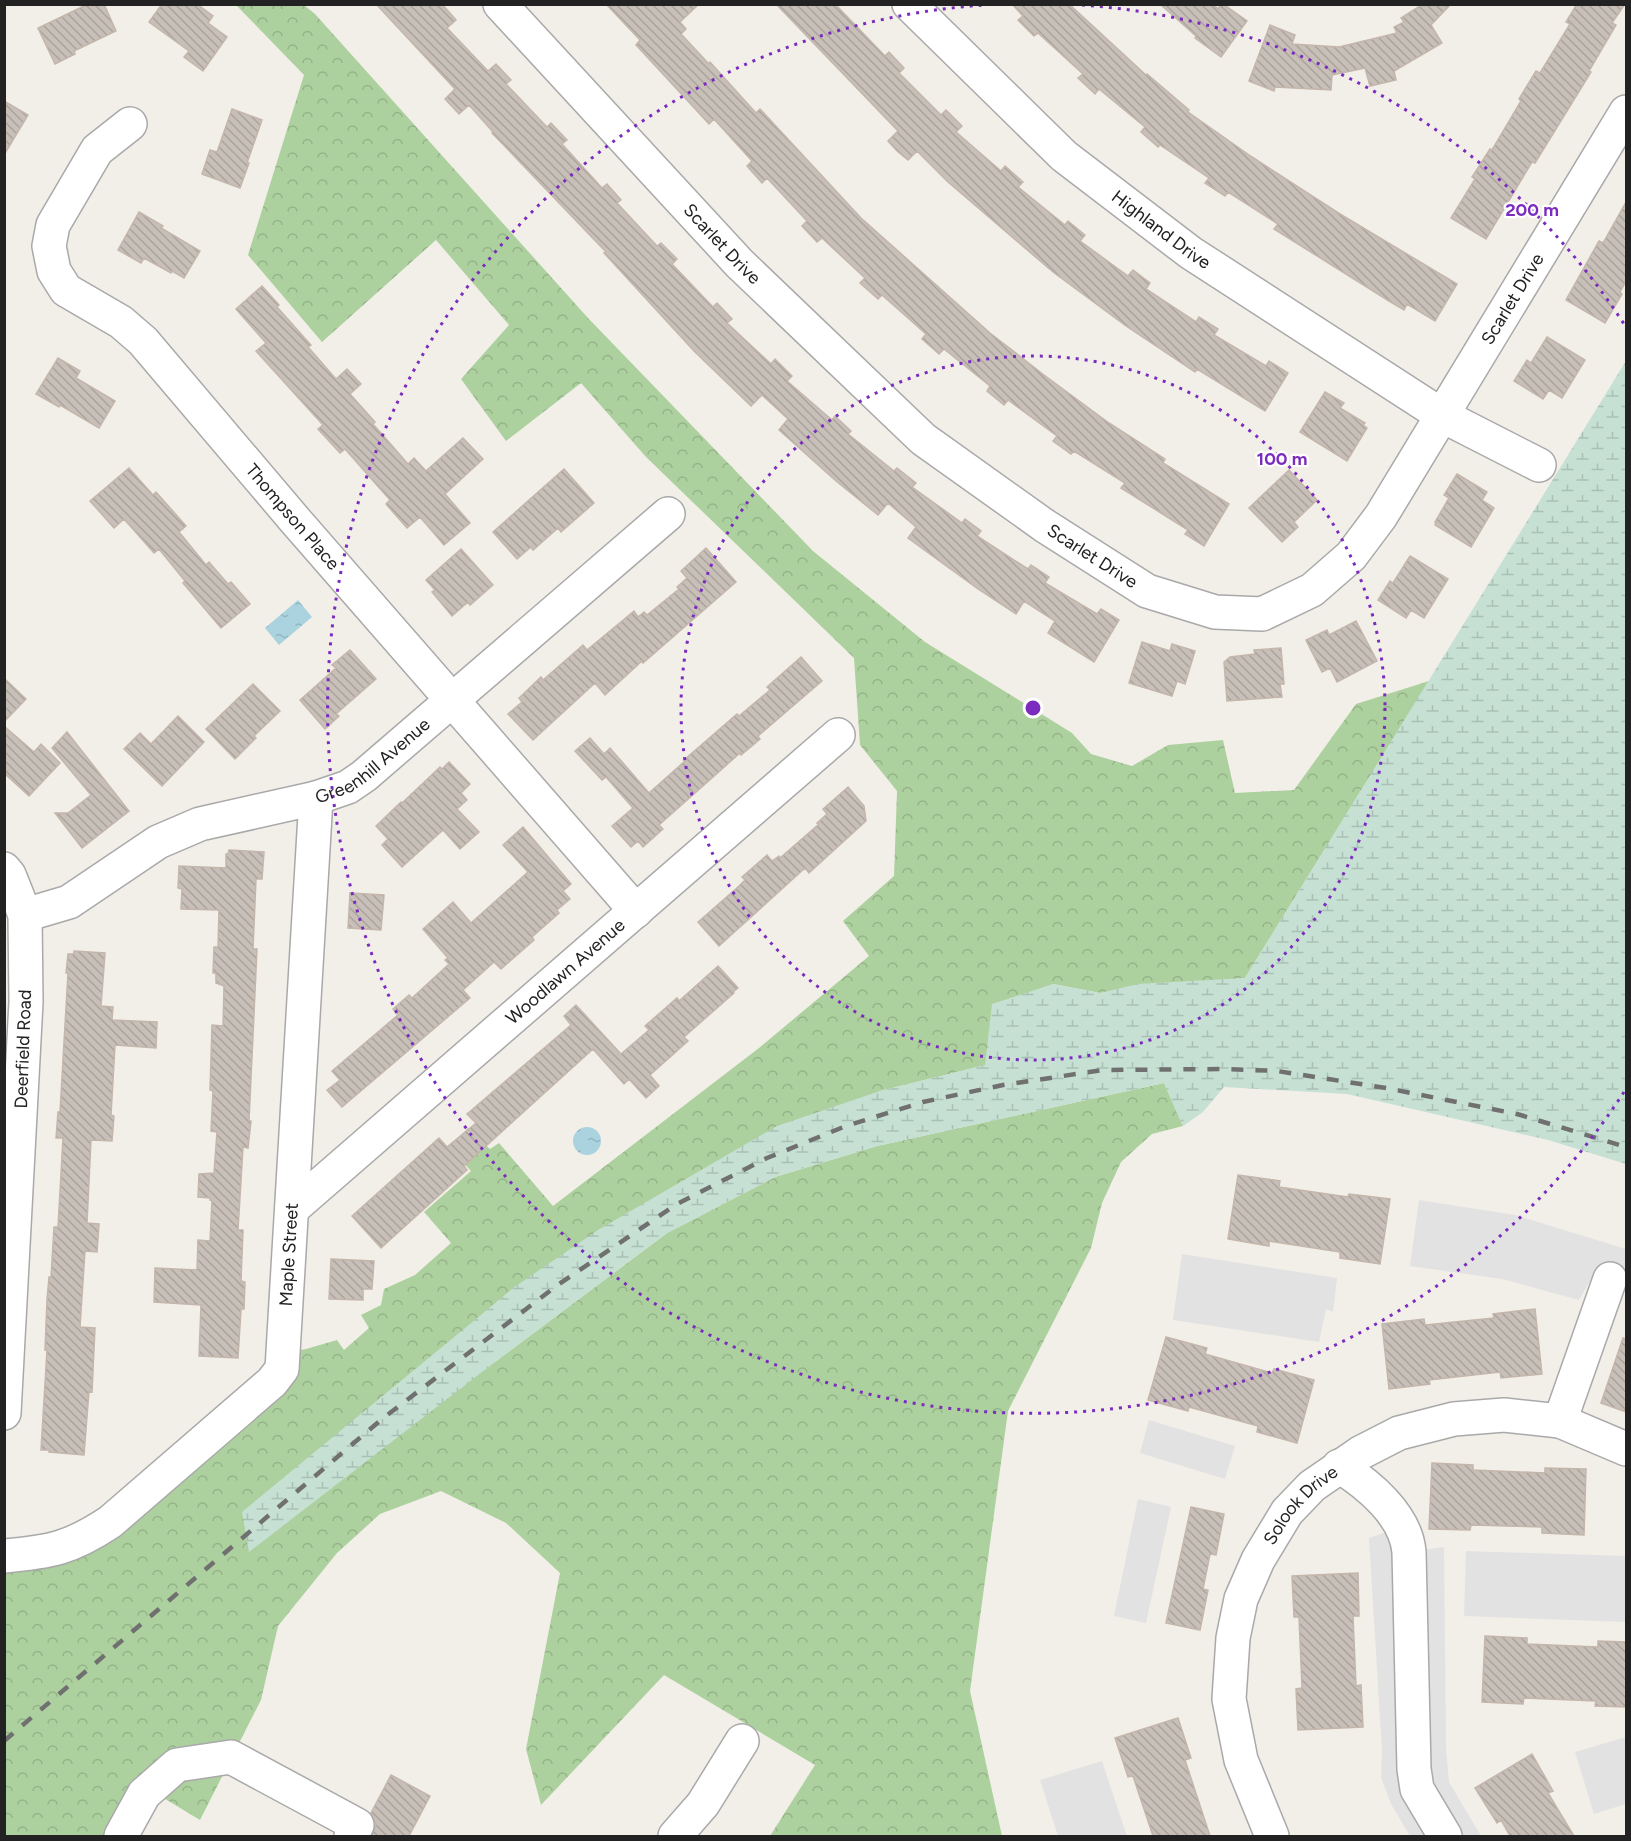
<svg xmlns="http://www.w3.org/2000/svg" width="1631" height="1841" font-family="Figtree,sans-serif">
  <defs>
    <pattern id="forest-crowns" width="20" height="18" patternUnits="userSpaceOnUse" patternTransform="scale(1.5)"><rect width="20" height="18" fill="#add19e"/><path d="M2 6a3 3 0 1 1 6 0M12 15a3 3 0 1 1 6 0" fill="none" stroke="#95b388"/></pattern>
    <pattern id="wetland-marsh" width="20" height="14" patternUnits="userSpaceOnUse" patternTransform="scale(1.5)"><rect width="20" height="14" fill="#c6e0d4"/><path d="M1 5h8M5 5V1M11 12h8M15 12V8" fill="none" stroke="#aac0b6"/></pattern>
    <pattern id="water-ripples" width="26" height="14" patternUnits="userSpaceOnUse" patternTransform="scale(1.5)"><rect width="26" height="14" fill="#aad3df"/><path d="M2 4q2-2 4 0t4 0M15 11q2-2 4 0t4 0" fill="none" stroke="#92b5bf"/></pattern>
    <pattern id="building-back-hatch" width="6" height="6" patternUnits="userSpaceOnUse" patternTransform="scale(1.5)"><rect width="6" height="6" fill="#c7bfb8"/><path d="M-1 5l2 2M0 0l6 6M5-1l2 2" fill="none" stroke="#aba49e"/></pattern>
  </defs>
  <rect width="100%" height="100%" fill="#f2efe9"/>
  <path fill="url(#forest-crowns)" d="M 236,5 L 304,5 L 315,14 L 588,318 L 813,551 L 925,642 L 1072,733 L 1091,754 L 1132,766 L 1168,745 L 1223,740 L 1235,793 L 1294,790 L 1356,704 L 1429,681 L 1245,978 L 1100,993 L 1053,984 L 986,1065 L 880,1091 L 516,1286 L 415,1371 L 495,1362 L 667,1233 L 775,1177 L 877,1146 L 1164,1083 L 1183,1126 L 1152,1134 L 1121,1162 L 1102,1203 L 1091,1248 L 1008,1411 L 970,1691 L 1002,1836 L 770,1836 L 815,1765 L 664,1675 L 541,1805 L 526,1749 L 560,1573 L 506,1523 L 441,1491 L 380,1514 L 337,1553 L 278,1626 L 261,1700 L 200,1820 L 147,1788 L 120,1836 L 5,1836 L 5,1556 L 68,1546 L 284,1353 L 306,1349 L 337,1340 L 344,1350 L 369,1328 L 361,1315 L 381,1305 L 384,1289 L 415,1275 L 451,1243 L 424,1212 L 471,1171 L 450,1148 L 468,1128 L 490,1149 L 499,1143 L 553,1206 L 759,1048 L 869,956 L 843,921 L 894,876 L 897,791 L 860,745 L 854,658 L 646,457 L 581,383 L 506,441 L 461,379 L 509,325 L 436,240 L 322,342 L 248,255 L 304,75 Z"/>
  <path fill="url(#wetland-marsh)" d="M 1626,361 L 1626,1164 L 1548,1140 L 1347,1094 L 1224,1087 L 1203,1112 L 1183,1126 L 1164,1083 L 877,1146 L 775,1177 L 667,1233 L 495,1362 L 249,1552 L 242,1512 L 516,1286 L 598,1230 L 777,1126 L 880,1091 L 985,1065 L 992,1004 L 1053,984 L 1100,993 L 1138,984 L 1245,978 Z"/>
  <path fill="#e2e2e2" d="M 1419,1200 L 1515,1215 L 1626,1249 L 1626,1284 L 1594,1274 L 1579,1300 L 1502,1279 L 1410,1266 Z
    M 1182,1254 L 1337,1278 L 1333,1312 L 1326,1309 L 1319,1342 L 1173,1320 Z
    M 1149,1420 L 1235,1446 L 1225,1479 L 1140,1453 Z
    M 1138,1499 L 1171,1507 L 1146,1623 L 1114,1616 Z
    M 1401,1527 L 1409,1552 L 1444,1547 L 1446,1748 L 1449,1782 L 1481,1836 L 1410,1836 L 1391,1804 L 1381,1777 L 1382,1751 L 1369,1538 Z
    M 1466,1551 L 1626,1556 L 1626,1622 L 1464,1616 Z
    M 1626,1737 L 1626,1804 L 1594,1814 L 1575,1752 Z
    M 1102,1761 L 1127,1836 L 1058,1836 L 1040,1780 Z"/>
  <path fill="url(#water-ripples)" d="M 298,600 L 312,617 L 279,645 L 265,628 Z
    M573 1141a14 14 0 1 1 28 0a14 14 0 1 1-28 0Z"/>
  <path fill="url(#building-back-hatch)" stroke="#c4b6ab" stroke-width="1.5" d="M 88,4 L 104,4 L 116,31 L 74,51 L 75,54 L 55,64 L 38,28 Z
    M 162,4 L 197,4 L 213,16 L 208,23 L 227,37 L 203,71 L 184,57 L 189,51 L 149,22 Z
    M 376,4 L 442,4 L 456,20 L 447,28 L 488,71 L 496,64 L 511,80 L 506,84 L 547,127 L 551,123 L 567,140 L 562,144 L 602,188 L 607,184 L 621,200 L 617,203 L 657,246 L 661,243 L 677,259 L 672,264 L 713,307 L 717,303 L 732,319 L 727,323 L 771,364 L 775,359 L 792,376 L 787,381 L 832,420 L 835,416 L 851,431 L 848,434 L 894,471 L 897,468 L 916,483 L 912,487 L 962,523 L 965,519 L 981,531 L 977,536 L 1028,569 L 1031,565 L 1049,577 L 1045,583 L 1097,614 L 1101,609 L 1119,620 L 1094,662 L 1048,633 L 1055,621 L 1024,601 L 1016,614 L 978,589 L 908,538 L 916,527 L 888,503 L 878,515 L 836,481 L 779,430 L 788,419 L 762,395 L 751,406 L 694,351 L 604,253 L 606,252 L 492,133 L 493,132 L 469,105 L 459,114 L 445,99 L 455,89 Z
    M 606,4 L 699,4 L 680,22 L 686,29 L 681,34 L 709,64 L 710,62 L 756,113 L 760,109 L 861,218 L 990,333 L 1044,375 L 1109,423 L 1165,459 L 1163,463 L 1229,504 L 1204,546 L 1185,534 L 1188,530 L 1121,488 L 1125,483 L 1074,451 L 1071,454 L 1053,441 L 1057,436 L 1008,400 L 1004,405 L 987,391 L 990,386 L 944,349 L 939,354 L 922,339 L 926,334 L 882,295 L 878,299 L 860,283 L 865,278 L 822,238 L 817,242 L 802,226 L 807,221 L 767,178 L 762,183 L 747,166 L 752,161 L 714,119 L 709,124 L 636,45 L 640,40 Z
    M 776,4 L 835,4 L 885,56 L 889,52 L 904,68 L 899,73 L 941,115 L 946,110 L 962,126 L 956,132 L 1001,171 L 1005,166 L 1023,182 L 1018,187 L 1065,225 L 1068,221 L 1085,235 L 1080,241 L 1128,276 L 1133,270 L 1150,283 L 1146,289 L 1196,322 L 1199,317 L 1218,329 L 1214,335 L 1266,366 L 1269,361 L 1288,373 L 1265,411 L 1197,369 L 1195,372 L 1126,326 L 1053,272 L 948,182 L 917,151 L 908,160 L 897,151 L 888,141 L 898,131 Z
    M 1012,4 L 1069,4 L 1146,75 L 1147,74 L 1189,110 L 1188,112 L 1252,157 L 1340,214 L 1457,284 L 1435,321 L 1407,304 L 1404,310 L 1389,301 L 1274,229 L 1278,224 L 1228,192 L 1225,196 L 1205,183 L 1209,178 L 1160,145 L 1158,147 L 1141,132 L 1145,127 L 1099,89 L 1095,94 L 1078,78 L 1083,74 L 1038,33 L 1034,36 L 1018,20 L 1023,16 Z
    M 1160,4 L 1213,4 L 1218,9 L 1221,4 L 1223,4 L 1247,21 L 1221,57 L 1195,38 L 1196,36 Z
    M 1423,4 L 1451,4 L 1431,25 L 1442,43 L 1394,71 L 1396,80 L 1370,86 L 1365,68 L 1332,75 L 1331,90 L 1275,87 L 1274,91 L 1249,81 L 1270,25 L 1295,35 L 1292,44 L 1339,47 L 1397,33 L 1394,27 L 1404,22 L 1401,18 Z
    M 1577,4 L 1625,4 L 1612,23 L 1616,25 L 1589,71 L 1591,72 L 1535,163 L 1532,162 L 1486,239 L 1451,218 L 1475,179 L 1472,177 L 1490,149 L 1492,150 L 1521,101 L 1519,99 L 1536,71 L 1540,73 L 1570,24 L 1566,22 Z
    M 4,101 L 28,115 L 4,155 Z
    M 232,109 L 262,120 L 247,163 L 249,163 L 240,188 L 202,174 L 210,150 L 217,152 Z
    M 1626,202 L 1626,281 L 1620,292 L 1622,294 L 1605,323 L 1566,300 L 1599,241 L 1603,243 Z
    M 139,212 L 163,226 L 161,228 L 200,251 L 184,278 L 172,271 L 171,273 L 144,258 L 141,263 L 118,250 Z
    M 262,286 L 279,305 L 277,307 L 311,345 L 308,347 L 336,379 L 347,369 L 361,384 L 350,394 L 375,422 L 373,424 L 408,464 L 414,458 L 426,471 L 463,438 L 483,459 L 445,494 L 470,523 L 444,545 L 420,517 L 407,528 L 386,504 L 390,500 L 345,449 L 340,453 L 318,429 L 323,425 L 256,351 L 266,343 L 236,309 Z
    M 1547,337 L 1585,360 L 1562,398 L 1549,390 L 1543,399 L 1514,381 L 1527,360 L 1531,363 Z
    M 58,358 L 80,371 L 76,378 L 115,401 L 99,428 L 60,405 L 59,407 L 36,394 Z
    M 1325,392 L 1344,403 L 1340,408 L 1365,423 L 1363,425 L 1367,428 L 1347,461 L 1300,432 Z
    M 129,468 L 153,495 L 156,492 L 186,526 L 179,532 L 206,565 L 209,562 L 228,584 L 231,582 L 250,604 L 221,628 L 183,583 L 185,581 L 159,549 L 154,553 L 124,519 L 114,528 L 90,501 Z
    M 564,469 L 594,503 L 561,532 L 558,528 L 533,550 L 531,547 L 517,559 L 493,532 Z
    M 1289,470 L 1317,500 L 1294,522 L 1298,527 L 1282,542 L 1249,508 Z
    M 1457,474 L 1487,492 L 1482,500 L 1494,508 L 1471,547 L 1435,525 L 1436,522 L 1435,522 L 1449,498 L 1444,495 Z
    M 706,548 L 736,582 L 643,663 L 642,661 L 605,695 L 595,683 L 533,740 L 508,714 L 522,702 L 519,698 L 541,677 L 543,680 L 583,645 L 587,650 L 634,611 L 638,617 L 644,612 L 647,615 L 679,589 L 677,587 L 687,578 L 681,571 Z
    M 461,549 L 493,585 L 470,605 L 468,602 L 452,616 L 432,592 L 435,590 L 426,580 Z
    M 1410,556 L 1448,579 L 1424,618 L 1411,610 L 1406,618 L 1378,600 L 1390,581 L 1393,583 Z
    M 1356,621 L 1377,661 L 1337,682 L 1330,668 L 1322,672 L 1306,640 L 1327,630 L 1329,635 Z
    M 1142,642 L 1170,651 L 1172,644 L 1195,651 L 1185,684 L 1177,681 L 1172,696 L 1129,683 Z
    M 1281,648 L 1284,684 L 1280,684 L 1282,697 L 1227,701 L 1224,662 L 1230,657 L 1255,654 L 1254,650 Z
    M 350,650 L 376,679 L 336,714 L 339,716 L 325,729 L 300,700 L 336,668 L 332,665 Z
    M 801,657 L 822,681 L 758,736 L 760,739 L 741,755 L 740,753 L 659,825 L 663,829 L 643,847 L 638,841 L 631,847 L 612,826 L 633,808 L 606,777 L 602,780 L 575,751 L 590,738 L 604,754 L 610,748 L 649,793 L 685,761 L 684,760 L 737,714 L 739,716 L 770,690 L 767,687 Z
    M 4,678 L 26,699 L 4,722 Z
    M 253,684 L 280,711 L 254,736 L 256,738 L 235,759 L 206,729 Z
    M 178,716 L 204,742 L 162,786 L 124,749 L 140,733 L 151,744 Z
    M 4,726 L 34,752 L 41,744 L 60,763 L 29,796 L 4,773 Z
    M 67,732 L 129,811 L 82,848 L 55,813 L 68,813 L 91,795 L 52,748 Z
    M 449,762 L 470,784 L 461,793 L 467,800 L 457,809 L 479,832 L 460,849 L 443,830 L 402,867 L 382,845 L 388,839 L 376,826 L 401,802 L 402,803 L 440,767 L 442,769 Z
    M 848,787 L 864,806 L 866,821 L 809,873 L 805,868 L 719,946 L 698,922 L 738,887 L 745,880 L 742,877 L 767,855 L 772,861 L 779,856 L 780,858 L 819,824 L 817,823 L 827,814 L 823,809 Z
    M 523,827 L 571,884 L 563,891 L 570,899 L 557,910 L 559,913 L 532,937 L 534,940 L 501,969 L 494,962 L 463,990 L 470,998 L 342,1107 L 327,1090 L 340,1080 L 332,1071 L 398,1015 L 393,1009 L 409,995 L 412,998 L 449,964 L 445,960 L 448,958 L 423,929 L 453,902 L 471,923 L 528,872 L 503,845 Z
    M 229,850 L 264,852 L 262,879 L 256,879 L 253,949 L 257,949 L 249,1121 L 251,1121 L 248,1148 L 243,1147 L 238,1230 L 243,1230 L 241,1281 L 245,1282 L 244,1309 L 241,1309 L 238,1358 L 199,1356 L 201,1305 L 154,1302 L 155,1268 L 197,1270 L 198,1240 L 210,1241 L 212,1201 L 210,1200 L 210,1198 L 198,1197 L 199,1174 L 214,1173 L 217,1132 L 211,1131 L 213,1091 L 210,1090 L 212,1025 L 223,1026 L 224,986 L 216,983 L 216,973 L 213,973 L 214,947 L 218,947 L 219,910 L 181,909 L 182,889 L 178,888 L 179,866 L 226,868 L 226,854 L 228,854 Z
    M 350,893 L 384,895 L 381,930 L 348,928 Z
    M 74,951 L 105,953 L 101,1006 L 113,1007 L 112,1020 L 157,1022 L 156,1048 L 115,1045 L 111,1115 L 114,1116 L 112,1141 L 91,1140 L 87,1223 L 99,1224 L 97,1252 L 85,1251 L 80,1327 L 95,1328 L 92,1392 L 89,1391 L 84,1455 L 49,1452 L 49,1450 L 41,1450 L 47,1350 L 45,1350 L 47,1300 L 49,1277 L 51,1277 L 54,1227 L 58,1227 L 63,1138 L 56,1138 L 58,1112 L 60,1112 L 68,973 L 66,973 L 68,954 L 74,954 Z
    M 718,966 L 738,988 L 733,992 L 734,993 L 684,1037 L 688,1041 L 650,1075 L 659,1086 L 646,1098 L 629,1079 L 624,1084 L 593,1049 L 464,1166 L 467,1170 L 381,1248 L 352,1216 L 439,1138 L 447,1147 L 476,1123 L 467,1114 L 571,1025 L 564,1016 L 576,1005 L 621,1054 L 649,1030 L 645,1026 L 677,998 L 679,1001 Z
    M 1238,1175 L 1280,1181 L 1279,1187 L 1348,1197 L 1349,1194 L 1390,1199 L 1380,1264 L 1340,1258 L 1340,1252 L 1269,1241 L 1269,1246 L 1228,1239 Z
    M 331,1259 L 374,1261 L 372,1289 L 363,1289 L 363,1300 L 329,1299 Z
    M 1535,1309 L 1542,1374 L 1501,1378 L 1500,1372 L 1429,1380 L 1430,1384 L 1389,1389 L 1382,1324 L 1424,1319 L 1425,1325 L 1494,1318 L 1493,1314 Z
    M 1166,1337 L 1207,1348 L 1205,1354 L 1272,1373 L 1274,1369 L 1314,1380 L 1297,1443 L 1257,1432 L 1258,1426 L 1189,1407 L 1188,1411 L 1148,1400 Z
    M 1623,1338 L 1626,1339 L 1626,1412 L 1601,1403 Z
    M 1432,1463 L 1473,1465 L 1473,1470 L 1545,1473 L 1545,1468 L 1586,1469 L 1584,1535 L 1542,1533 L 1542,1527 L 1471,1525 L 1470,1530 L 1429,1529 Z
    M 1191,1507 L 1224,1514 L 1216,1555 L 1210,1554 L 1203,1589 L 1208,1590 L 1200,1630 L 1166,1623 Z
    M 1358,1573 L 1359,1616 L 1353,1616 L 1356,1686 L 1361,1685 L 1363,1727 L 1298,1730 L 1296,1689 L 1302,1688 L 1299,1617 L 1294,1617 L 1292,1576 Z
    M 1485,1636 L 1527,1638 L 1527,1644 L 1598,1647 L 1598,1641 L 1626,1642 L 1626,1707 L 1595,1706 L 1596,1701 L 1524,1698 L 1523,1704 L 1482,1702 Z
    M 1178,1718 L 1191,1758 L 1185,1760 L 1210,1836 L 1153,1836 L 1133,1776 L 1128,1777 L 1115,1738 Z
    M 1532,1754 L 1553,1791 L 1548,1793 L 1574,1836 L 1510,1836 L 1501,1820 L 1497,1823 L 1475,1788 Z
    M 391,1775 L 430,1796 L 409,1836 L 372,1836 L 376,1824 L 371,1813 Z"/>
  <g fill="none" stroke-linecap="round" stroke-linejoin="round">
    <g stroke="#a9a9a9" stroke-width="36">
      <g id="minor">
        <path id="s1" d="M 500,4 L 739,263 L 923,439 L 1045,526 L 1147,591 L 1215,612 L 1262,614 L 1312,590 L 1351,556 L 1381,516 L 1626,112"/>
        <path id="s2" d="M 909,4 L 1064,156 L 1191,253 L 1443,416 L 1539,465"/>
        <path id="s3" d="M 130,124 L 97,150 L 53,225 L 49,246 L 54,271 L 66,290 L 121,322 L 143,341 L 294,519 L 636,911"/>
        <path d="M 4,869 L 9,875 L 25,915 L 26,1002 L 4,1413"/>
        <path id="s4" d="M 25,915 L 69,902 L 158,842 L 200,824 L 316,798 L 348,787 L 364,776 L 668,514"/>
        <path id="s5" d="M 292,1209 L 838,735"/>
        <path d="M 1560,1421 L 1610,1279"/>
        <path d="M 1339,1466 C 1368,1484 1406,1515 1409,1552 L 1414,1769 L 1417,1789 L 1445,1836"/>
        <path id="s6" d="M 4,1556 C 51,1552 71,1548 110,1522 L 272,1382 L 282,1369 L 316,798"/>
        <path d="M 121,1836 L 144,1794 L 177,1765 L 231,1757 L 357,1825 L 351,1836"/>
        <path d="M 675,1836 L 703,1804 L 742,1741"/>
        <path id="s7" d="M 1272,1836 L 1241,1760 L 1229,1699 L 1233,1638 L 1241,1599 L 1258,1560 L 1287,1512 L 1312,1486 L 1360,1453 L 1399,1433 L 1454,1419 L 1504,1415 L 1560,1421 L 1626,1449"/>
      </g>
    </g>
    <use href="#minor" stroke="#fff" stroke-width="33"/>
    <path stroke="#707070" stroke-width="4.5" stroke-dasharray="12 12" stroke-linecap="butt" d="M 4,1741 L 382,1419 L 559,1284 L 677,1204 L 767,1158 L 846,1126 L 923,1102 L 1003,1085 L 1103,1070 L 1226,1069 L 1277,1071 L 1386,1088 L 1517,1114 L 1626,1147"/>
  </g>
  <g fill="none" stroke="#7b2cbf" stroke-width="3" stroke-dasharray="3 6">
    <circle cx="1033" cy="708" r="352"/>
    <path d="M1624 1092A705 705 0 1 1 984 5M1082 5A705 705 0 0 1 1624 324"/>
  </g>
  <g text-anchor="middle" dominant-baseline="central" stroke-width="4.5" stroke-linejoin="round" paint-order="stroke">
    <g font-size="18" fill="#222" stroke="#fff">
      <text stroke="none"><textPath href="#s2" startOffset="339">Highland Drive</textPath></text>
      <text stroke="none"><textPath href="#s1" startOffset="327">Scarlet Drive</textPath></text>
      <text stroke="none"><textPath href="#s1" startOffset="1407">Scarlet Drive</textPath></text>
      <text stroke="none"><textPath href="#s3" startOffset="522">Thompson Place</textPath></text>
      <text stroke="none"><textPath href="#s1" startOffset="813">Scarlet Drive</textPath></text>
      <text stroke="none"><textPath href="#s4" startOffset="386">Greenhill Avenue</textPath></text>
      <text stroke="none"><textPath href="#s5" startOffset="362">Woodlawn Avenue</textPath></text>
      <text transform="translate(23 1049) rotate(-88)">Deerfield Road</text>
      <text stroke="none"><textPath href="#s6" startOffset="458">Maple Street</textPath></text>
      <text stroke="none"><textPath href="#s7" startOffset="358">Solook Drive</textPath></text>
    </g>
  </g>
  <circle cx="1033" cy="708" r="9" fill="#7b2cbf" stroke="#fff" stroke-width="3"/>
  <g font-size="18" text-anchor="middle" font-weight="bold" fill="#7b2cbf" stroke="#fff" stroke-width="4.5" stroke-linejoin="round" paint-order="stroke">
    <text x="1532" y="216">200 m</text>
    <text x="1282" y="465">100 m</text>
  </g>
  <rect width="1631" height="1841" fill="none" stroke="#222222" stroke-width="12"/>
</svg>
